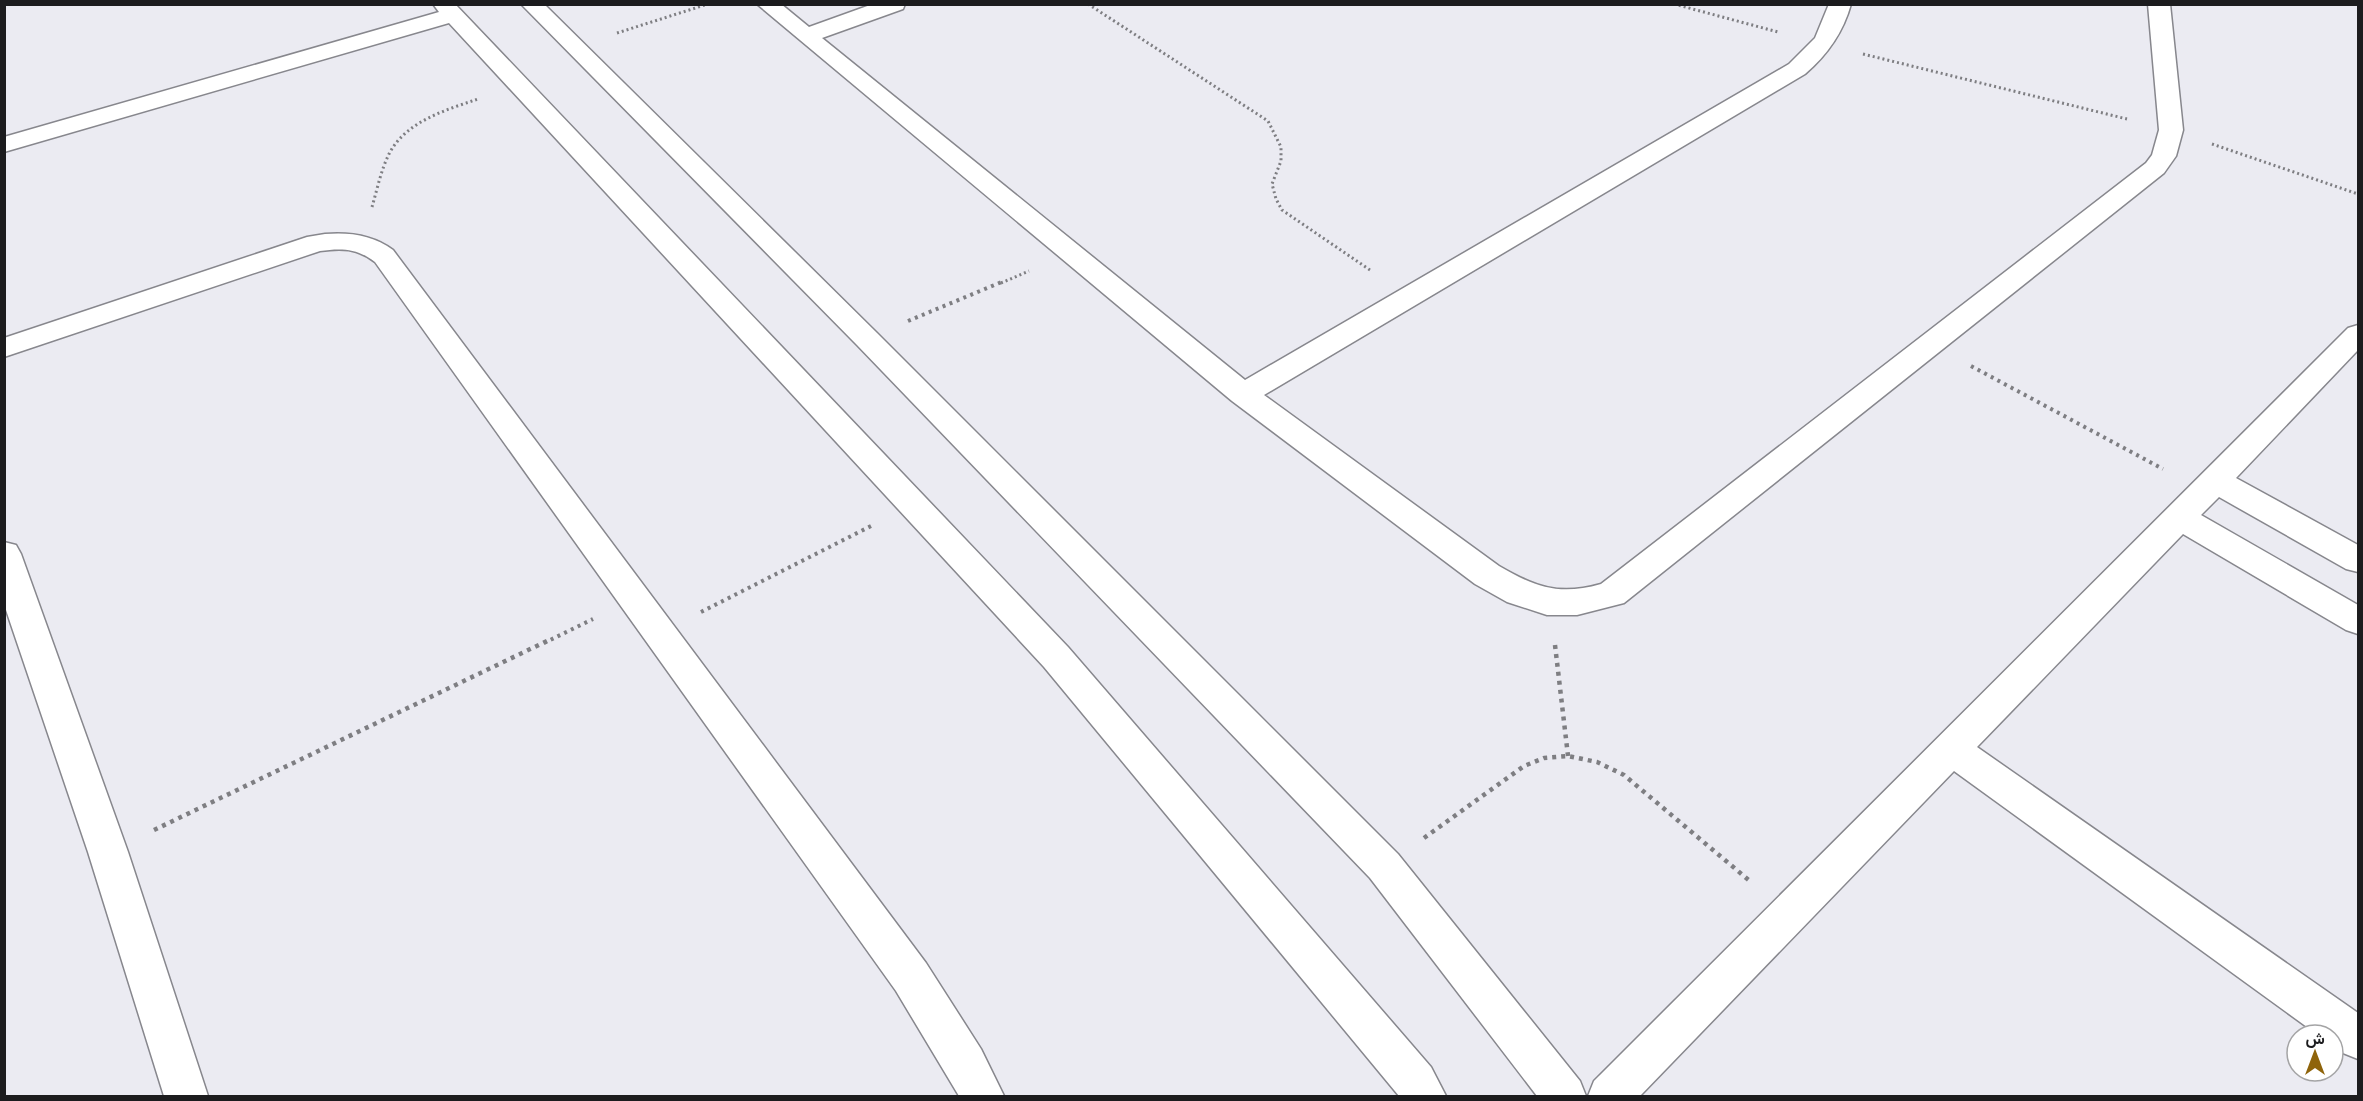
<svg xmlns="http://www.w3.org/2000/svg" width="2363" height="1101" font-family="Arial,Vazirmatn,sans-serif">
  <rect width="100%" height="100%" fill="#ebebf2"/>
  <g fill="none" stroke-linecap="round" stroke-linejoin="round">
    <g stroke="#87878d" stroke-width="3">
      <path id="street" d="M 433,4 L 455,4 L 1068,647 L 1431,1067 L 1446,1096 L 1399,1096 L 1044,667 L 449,23 L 4,152 L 4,137 L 439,12 Z
        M 521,4 L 544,4 L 877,333 L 1398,854 L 1580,1081 L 1586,1096 L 1537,1096 L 1370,878 L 857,345 Z
        M 757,4 L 781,4 L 809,27 L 873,4 L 905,4 L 903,9 L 822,38 L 1245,380 L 1789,64 L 1815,38 L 1829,4 L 1851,4 C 1843,33 1827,55 1805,74 L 1264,395 L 1499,566 C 1535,587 1559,596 1601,584 L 2146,163 L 2152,155 L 2159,130 L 2148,4 L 2170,4 L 2183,130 L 2176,156 L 2164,173 L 1624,603 L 1577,615 L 1547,615 L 1507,602 L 1475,584 L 1232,401 Z
        M 325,234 C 350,232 373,235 393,250 L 926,963 L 981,1049 L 1004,1096 L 959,1096 L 896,991 L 375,262 C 357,248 341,248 320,251 L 4,357 L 4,338 L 307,237 Z
        M 2358,325 L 2358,350 L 2236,478 L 2358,545 L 2358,572 L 2346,569 L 2219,497 L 2201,515 L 2358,605 L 2358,634 L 2346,630 L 2183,534 L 1977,747 L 2358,1013 L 2358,1059 L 2343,1053 L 2333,1046 L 2333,1035 L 2318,1035 L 1954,771 L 1640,1096 L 1588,1096 L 1594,1081 L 2348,328 Z
        M 4,542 L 16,545 L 21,554 L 128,852 L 208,1096 L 164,1096 L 88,852 L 4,604 Z"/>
    </g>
    <path stroke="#7e7e82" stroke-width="3" stroke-dasharray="2 3" stroke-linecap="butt" d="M 1088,4 L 1268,121 L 1281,147 L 1281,161 L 1272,184 L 1276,199 L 1282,210 L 1370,270
      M 1674,4 L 1778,32
      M 617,33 L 708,4
      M 1863,54 L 2127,119
      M 2212,144 L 2358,194
      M 372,207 C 377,190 381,170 389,154 C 406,121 446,110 478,99
      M 1001,283 L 1029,271"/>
    <path stroke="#7e7e82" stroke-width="4" stroke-dasharray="3 4.5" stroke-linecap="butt" d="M 908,321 L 1004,281
      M 1971,366 L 2163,469
      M 701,612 L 871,526
      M 544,643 L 593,619"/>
    <path stroke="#7e7e82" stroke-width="4.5" stroke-dasharray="4 5" stroke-linecap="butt" d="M 1555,645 L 1568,756
      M 154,830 L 547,641
      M 1424,838 L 1524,766 L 1544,758 L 1568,756 L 1597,762 L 1624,775 L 1751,882"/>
    <use href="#street" fill="#fff" fill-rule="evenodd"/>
  </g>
  <rect width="2363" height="1101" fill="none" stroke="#1c1c1e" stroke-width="12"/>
  <g transform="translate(2315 1053)"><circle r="28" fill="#ffffff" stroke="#a4a4a5" stroke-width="1.5"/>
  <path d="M0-4.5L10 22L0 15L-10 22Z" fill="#8f640b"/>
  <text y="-9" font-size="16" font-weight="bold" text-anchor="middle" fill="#1c1c1e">ش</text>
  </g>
</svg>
